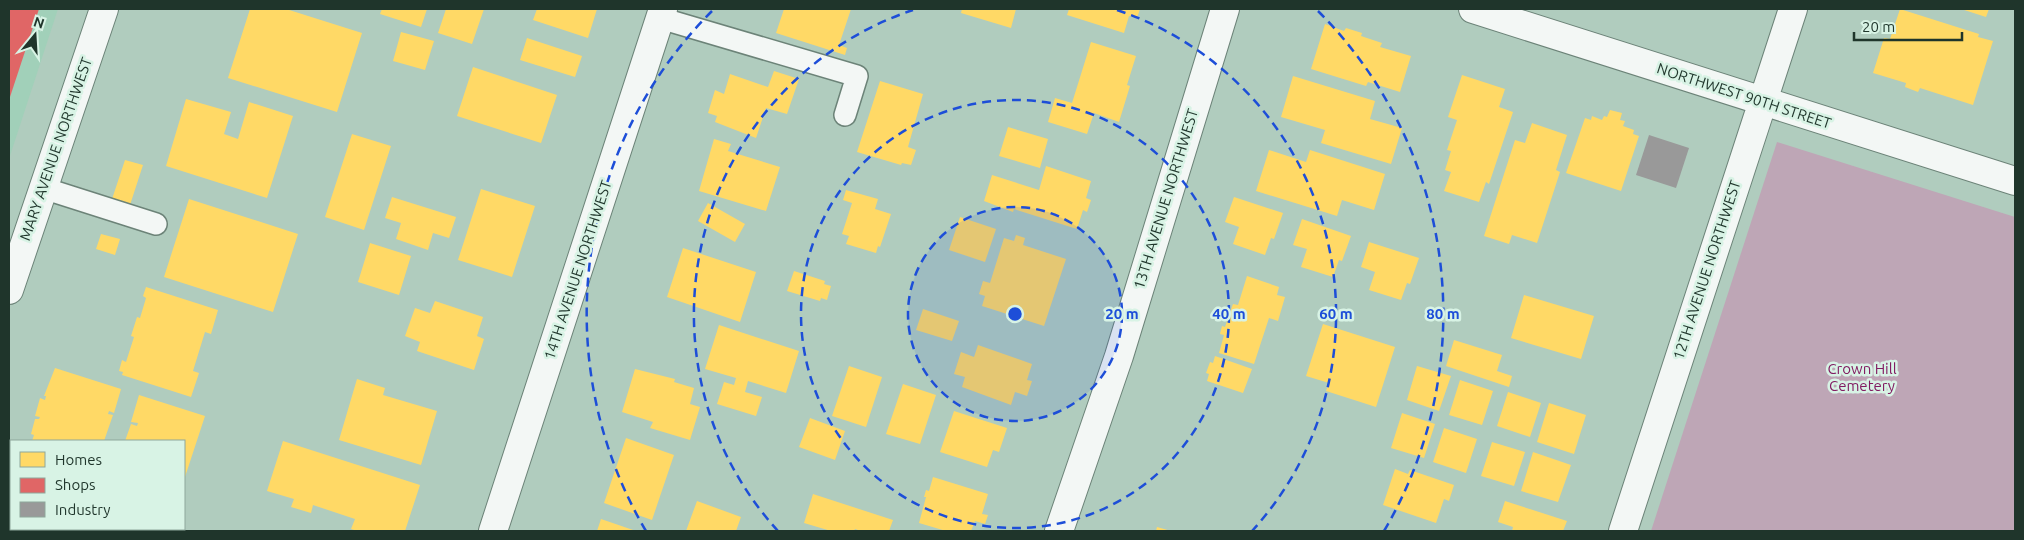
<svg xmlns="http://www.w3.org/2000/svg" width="2024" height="540" viewBox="0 0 2024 540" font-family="Ubuntu,sans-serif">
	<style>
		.built { fill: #a1d0b9 }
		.green { fill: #bea6b6 }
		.homes { fill: #ffd966 }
		.shops { fill: #e06666 }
		.industry { fill: #999 }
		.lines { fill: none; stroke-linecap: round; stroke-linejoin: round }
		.lane-casing { stroke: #6c8378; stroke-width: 24 }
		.street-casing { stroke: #6c8378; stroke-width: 30 }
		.lane { stroke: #f3f7f5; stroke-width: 21 }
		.street { stroke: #f3f7f5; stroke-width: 28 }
		.ring { fill: none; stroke: #1d4ed8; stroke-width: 2.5; stroke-dasharray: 9 6 }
		.labels { text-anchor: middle; stroke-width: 5; stroke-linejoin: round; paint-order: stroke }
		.street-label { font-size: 15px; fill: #1f352b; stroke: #d8f3e5 }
		.park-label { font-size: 15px; fill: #821c62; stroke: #d8f3e5 }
		.centre { fill: #1d4ed8; stroke: #d8f3e5; stroke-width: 2.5 }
		.ring-label { font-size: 15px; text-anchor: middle; font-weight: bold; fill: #1d4ed8; stroke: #d8f3e5; stroke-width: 5; stroke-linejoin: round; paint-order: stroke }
	</style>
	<rect width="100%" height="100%" fill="#b0ccbe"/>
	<path class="built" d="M9 9H58L9 159Z"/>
	<path class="green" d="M1777 142 2015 217V531H1651Z"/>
	<path class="homes" d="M250 9H286L362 33 337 112 228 78Z
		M382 9H427L421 27 380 14Z
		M446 9H484L472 44 438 33Z
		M537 9H597L588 38 533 20Z
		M784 9H851L839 45 847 48 845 55 776 33Z
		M962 9H1016L1011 28 961 13Z
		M1069 9H1140L1137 18 1129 16 1124 33 1067 15Z
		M1900 9 1979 34 1978 37 1993 41 1973 105 1920 88 1918 92 1905 87 1906 83 1873 73 1884 38 1890 39Z
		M1961 9H1989L1986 17Z
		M1325 24 1344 31 1346 28 1362 33 1361 36 1382 43 1380 47 1411 56 1400 92 1368 82 1366 86 1311 69Z
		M401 32 434 41 425 70 393 61Z
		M527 38 582 56 575 77 520 60Z
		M1091 42 1136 56 1127 85 1130 86 1119 122 1094 113 1087 134 1048 122 1055 98 1072 103Z
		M473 67 557 95 541 143 457 116Z
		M774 71 799 79 787 114 766 108 756 138 715 122 717 116 708 113 715 90 724 94 730 74 768 87Z
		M1462 75 1505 89 1499 107 1513 112 1489 184 1486 182 1479 202 1444 191 1451 172 1445 170 1451 151 1447 150 1457 120 1448 117Z
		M1293 76 1375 101 1370 119 1402 128 1391 164 1321 143 1325 130 1281 117Z
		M880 81 923 94 908 147 916 150 911 165 902 163 901 165 857 152Z
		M186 99 231 112 224 134 238 139 249 102 293 116 267 198 166 166Z
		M1610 110 1622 113 1620 120 1625 121 1623 126 1634 130 1633 134 1639 136 1621 191 1566 173 1585 118 1591 120 1592 116 1602 120 1604 116 1607 117Z
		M1532 123 1567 135 1556 170 1560 172 1537 243 1512 235 1509 244 1484 236 1515 140 1525 143Z
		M1008 127 1048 139 1040 168 999 156Z
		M352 134 391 146 364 230 325 217Z
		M714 139 731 144 728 151 780 167 766 211 699 191Z
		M1269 150 1306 162 1310 150 1385 174 1374 210 1342 200 1337 216 1256 191Z
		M125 160 143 165 130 205 112 199Z
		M1046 166 1091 181 1086 198 1091 200 1087 212 1083 210 1077 229 1014 209 1013 212 984 201 992 175 1039 190Z
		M481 189 535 206 512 277 458 260Z
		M846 190 878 199 875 209 891 214 880 247 878 246 876 253 846 244 849 236 842 234 852 203 843 200Z
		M392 197 456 217 449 238 433 233 428 250 396 239 401 223 385 218Z
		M1234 197 1283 213 1274 239 1271 238 1265 255 1233 244 1239 227 1225 222Z
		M189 199 298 234 273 312 164 277Z
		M708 203 745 224 735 242 698 221Z
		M960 217 996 229 985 262 949 250Z
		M1302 219 1351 236 1342 261 1339 260 1333 277 1301 267 1307 249 1293 245Z
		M101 234 120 239 115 255 96 249Z
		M1016 235 1025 238 1023 245 1066 259 1044 326 982 306 985 296 979 294 983 281 990 283 1004 238 1014 241Z
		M1369 242 1419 258 1410 284 1407 283 1401 300 1369 290 1375 272 1361 267Z
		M370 243 411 256 399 295 358 282Z
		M683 248 756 272 740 322 667 297Z
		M794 271 825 281 824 284 831 286 827 300 821 298 820 301 787 291Z
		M1247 276 1279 287 1277 295 1285 297 1278 321 1269 318 1254 364 1219 353 1224 335 1220 334 1222 326 1225 327 1233 304 1238 305Z
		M146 287 218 310 211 334 205 332 193 371 199 373 191 397 122 375 123 372 119 371 122 360 126 362 134 337 131 336 137 317 140 318 146 298 143 296Z
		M1524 295 1594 316 1581 359 1511 338Z
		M435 301 483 317 477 336 484 339 474 370 417 351 420 342 405 336 415 308 430 313Z
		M923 309 959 321 952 341 916 330Z
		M1323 324 1395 347 1376 407 1326 391 1329 383 1306 376Z
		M719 325 799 351 786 393 748 381 745 392 762 397 756 416 717 404 724 382 734 385 736 378 705 369Z
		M1454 340 1502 355 1497 371 1512 376 1509 387 1446 366Z
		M978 345 1032 364 1027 380 1032 381 1027 396 1015 392 1011 405 962 387 965 377 954 374 961 352 974 357Z
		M1215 356 1252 369 1243 393 1207 381 1209 374 1206 373 1210 362 1213 363Z
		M849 366 882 377 866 427 832 416Z
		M1417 366 1451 376 1439 411 1407 400Z
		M55 368 121 389 114 413 109 411 108 414 113 415 104 441H32L34 435 31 434 35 419H39L40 417 35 416 40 398 45 400 46 396H44Z
		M635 369 675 379 674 382 694 388 690 404 700 407 690 440 650 428 653 422 622 412Z
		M357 379 385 388 383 395 437 411 421 465 339 440Z
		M1460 380 1493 391 1482 425 1449 415Z
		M903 384 936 395 920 444 886 434Z
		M1508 392 1541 403 1530 437 1497 426Z
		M139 395 205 416 184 480V441H125L131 424 137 426 138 423 131 422Z
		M1549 403 1586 415 1574 454 1537 442Z
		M954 411 1007 428 999 452 993 450 987 467 940 452Z
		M1402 413 1435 424 1424 458 1391 448Z
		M810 418 845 431 835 460 799 447Z
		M1444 428 1477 439 1466 473 1433 462Z
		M626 438 674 455 652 520 604 503Z
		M283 441 420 485 405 531H357L351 529 355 519 313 505 311 513 291 507 294 499 267 491Z
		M1492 442 1525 452 1514 486 1481 476Z
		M1533 452 1571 465 1558 502 1521 491Z
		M1395 469 1408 474 1410 470 1454 485 1449 501 1444 499 1436 523 1383 505Z
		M933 477 988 494 982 514 988 515 985 524 975 521 971 531H946L919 523 926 497H924L926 490 929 491Z
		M813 494 893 520 889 531H861L855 529 854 531H831L804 523Z
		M697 501 741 517 736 531H686Z
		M1505 501 1567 521 1563 531H1512L1513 527 1498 522Z
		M601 519 636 531H597Z
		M11 521V529H146L145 531H9Z
		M1157 527 1171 531H1156Z"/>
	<path class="shops" d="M9 9H39L9 100Z"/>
	<path class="industry" d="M1649 135 1689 148 1676 188 1636 175Z"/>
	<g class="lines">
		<g class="lane-casing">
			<path id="lane" d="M660 18 857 76 845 115
				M43 188 156 224"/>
		</g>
		<g class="street-casing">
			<path id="street" d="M1473 9 2015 181
				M9 290 104 9
				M493 531 663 9
				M1059 531 1119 356 1225 9
				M1623 531 1793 9"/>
		</g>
		<use href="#lane" class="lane"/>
		<use href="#street" class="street"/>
	</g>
	<circle cx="1015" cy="314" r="107" fill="#1d4ed8" fill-opacity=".12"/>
	<g class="ring">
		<circle cx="1015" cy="314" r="107"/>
		<circle cx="1015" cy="314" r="214"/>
		<path d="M778 531A321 321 0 0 1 913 10M1117 10A321 321 0 0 1 1252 531"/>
		<path d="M646 531A428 428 0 0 1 712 11M1318 11A428 428 0 0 1 1384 531"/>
	</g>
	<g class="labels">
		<g class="street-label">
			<text transform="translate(1744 96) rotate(18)" y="5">NORTHWEST 90TH STREET</text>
			<text transform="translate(56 149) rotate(-71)" y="5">MARY AVENUE NORTHWEST</text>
			<text transform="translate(1166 199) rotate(-73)" y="5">13TH AVENUE NORTHWEST</text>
			<text transform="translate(578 270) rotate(-72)" y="5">14TH AVENUE NORTHWEST</text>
			<text transform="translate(1707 270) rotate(-72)" y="5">12TH AVENUE NORTHWEST</text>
		</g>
		<g class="park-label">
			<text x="1862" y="374">Crown Hill<tspan x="1862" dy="17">Cemetery</tspan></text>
		</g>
	</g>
	<circle cx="1015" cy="314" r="8" class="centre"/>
	<g class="ring-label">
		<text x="1122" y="319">20 m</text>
		<text x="1229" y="319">40 m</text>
		<text x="1336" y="319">60 m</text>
		<text x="1443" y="319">80 m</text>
	</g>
	<rect width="2024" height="540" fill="none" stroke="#1f352b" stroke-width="20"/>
	<rect x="10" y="440" width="175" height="90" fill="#d8f3e5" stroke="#8ea79b"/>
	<rect x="20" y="452" width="25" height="15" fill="#ffd966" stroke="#8ea79b"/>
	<text x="55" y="465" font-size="15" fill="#1f352b">Homes</text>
	<rect x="20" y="478" width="25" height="15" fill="#e06666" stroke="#8ea79b"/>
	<text x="55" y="490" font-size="15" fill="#1f352b">Shops</text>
	<rect x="20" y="502" width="25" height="15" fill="#999999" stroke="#8ea79b"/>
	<text x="55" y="515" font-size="15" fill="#1f352b">Industry</text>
	<g transform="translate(35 35) rotate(18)" stroke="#d8f3e5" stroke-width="4" paint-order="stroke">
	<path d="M0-4L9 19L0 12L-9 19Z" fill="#1f352b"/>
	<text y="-8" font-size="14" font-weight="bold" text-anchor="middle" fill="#1f352b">N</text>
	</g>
	<path d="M1854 32v8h108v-8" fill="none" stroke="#1f352b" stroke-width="2.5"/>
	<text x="1862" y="32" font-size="15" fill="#1f352b" stroke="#d8f3e5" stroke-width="4" paint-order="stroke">20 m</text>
</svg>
